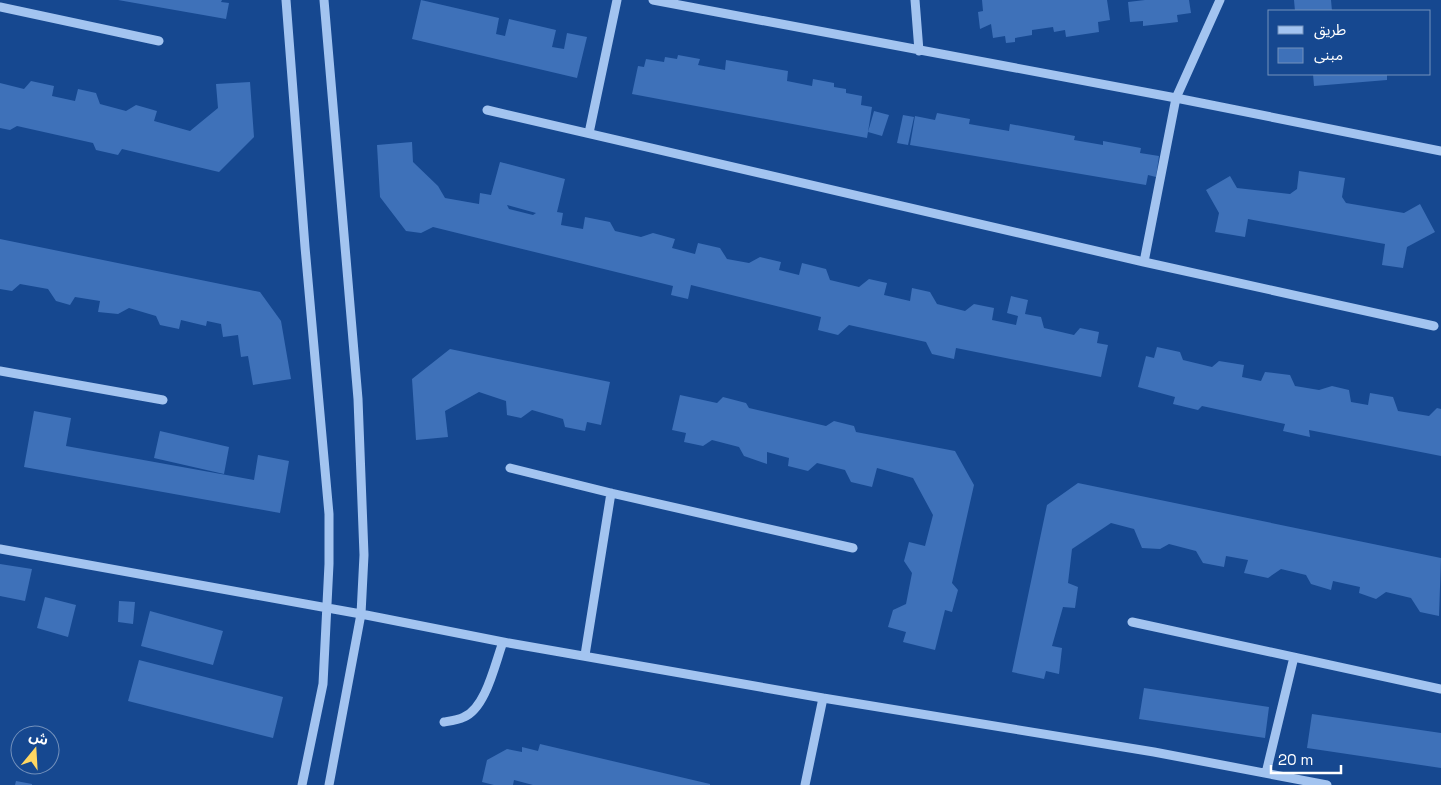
<svg xmlns="http://www.w3.org/2000/svg" width="1441" height="785" viewBox="0 0 1441 785" font-family="'Space Grotesk','Noto Sans Arabic',sans-serif">
	<style>
		.building { fill: #3e71b9; fill-rule: evenodd }
		.lines { fill: none; stroke-linecap: round; stroke-linejoin: round }
		.minor { stroke: #a3c4f0; stroke-width: 9 }
	</style>
	<rect width="100%" height="100%" fill="#164890"/>
	<path class="building" d="M118 0H222L221 2 229 3 226 19Z
		M421 0 499 18 496 34 505 36 509 19 556 30 552 47 564 49 567 33 587 37 577 78 412 39Z
		M982 0H1107L1110 20 1098 22 1099 32 1066 37 1065 30 1054 32 1053 27 1032 30V35L1015 38V42L1006 43 1005 36 993 38 991 24 980 29 978 12 983 11Z
		M1145 0H1189L1191 13 1177 15 1178 22 1143 26V21L1130 22 1128 2Z
		M1294 0H1331L1332 11H1295Z
		M678 55 700 59 698 65 725 70 726 60 788 71 787 81 812 86 813 79 834 83V87L846 89V93L862 96 861 105 872 107 867 138 632 94 638 66 644 67 646 59 664 62 665 57 677 59Z
		M1313 74H1387V80L1314 86Z
		M31 81 54 86 52 96 75 101 78 89 96 93 100 104 126 111 136 105 157 111 154 121 190 131 218 108 216 84 250 82 254 137 219 172 122 149 118 155 96 150 93 143 17 126 10 130 0 128V83L24 89Z
		M874 111 889 115 882 136 868 132Z
		M937 113 970 119 969 124 1009 131 1010 124 1075 136 1074 140 1103 145V141L1141 148 1140 153 1159 156 1156 177 1148 175 1146 185 910 145 915 116 935 120Z
		M903 115 914 117 908 145 897 143Z
		M412 142 413 162 438 186 445 198 479 204 480 193 491 195 500 162 565 179 557 212 563 213 561 225 583 229 585 217 610 222 615 231 641 237 653 233 675 239 672 248 695 254 698 243 720 248 727 259 749 263 760 257 781 262 779 270 799 275 802 263 826 269 830 280 859 287 869 279 887 283 884 295 910 301 912 288 930 292 937 304 965 311 974 304 994 308 992 320 1016 325 1018 316 1007 313 1011 296 1028 300 1025 314 1041 317 1044 328 1074 335 1080 328 1099 332 1097 343 1108 345 1101 377 956 348 954 359 932 354 926 342 849 325 838 335 818 330 821 317 691 285 688 299 671 295 673 286 433 227 421 233 406 231 380 197 377 145ZM507 205 536 213 533 215 509 209Z
		M1299 171 1345 178 1342 197 1346 203 1404 213 1420 204 1435 232 1407 247 1403 268 1382 265 1385 244 1248 219 1245 237 1215 232 1219 213 1206 190 1230 176 1237 188 1290 194 1297 189Z
		M0 239 260 292 281 321 291 379 253 385 248 356 241 357 238 335 223 337 221 324 207 321 206 326 181 320 179 329 160 325 156 316 129 308 118 314 98 312 100 301 75 297 70 305 56 301 48 289 20 284 12 291 0 289Z
		M1157 347 1180 352 1183 360 1212 367 1219 361 1244 365 1242 377 1261 381 1265 372 1290 375 1295 386 1319 390 1332 386 1349 390 1351 402 1368 405 1370 393 1393 397 1398 411 1429 416 1437 408 1441 409V456L1309 430 1310 437 1283 431 1285 424 1202 406 1198 410 1173 404 1175 397 1138 387 1146 356 1154 358Z
		M450 349 610 382 601 425 587 422 585 431 565 427 563 419 532 410 521 418 507 415 506 401 479 392 445 411 448 437 416 440 412 379Z
		M680 395 717 403 723 397 746 403 749 408 826 426 834 421 854 426 856 432 955 451 974 485 952 583 958 590 952 612 945 610 935 650 903 642 906 632 888 627 893 610 906 604 912 573 904 561 909 542 925 546 933 515 913 478 877 468 872 487 851 482 845 470 817 463 808 471 788 466 789 458 767 452V464L744 456 739 447 712 440 703 446 684 442 686 433 672 430Z
		M34 411 71 418 66 446 254 480 258 455 289 461 280 513 24 467Z
		M160 431 229 447 224 474 154 458Z
		M1078 483 1441 558 1439 616 1420 612 1411 598 1386 592 1376 599 1359 593 1360 587 1333 581 1331 590 1311 584 1306 575 1281 569 1268 578 1244 573 1248 560 1226 556 1224 567 1203 563 1196 551 1169 544 1160 549 1142 548 1134 529 1111 523 1072 549 1068 583 1078 587 1075 608 1063 607 1052 646 1062 648 1059 674 1046 671 1044 679 1012 672 1047 505Z
		M0 564 32 569 25 601 0 596Z
		M45 597 76 605 68 637 37 628Z
		M119 601 135 602 133 624 118 622Z
		M150 611 223 631 213 665 141 646Z
		M139 660 283 697 273 738 128 701Z
		M1144 688 1269 707 1265 738 1139 719Z
		M1312 714 1441 733V768L1307 748Z
		M540 744 710 784V785H533L514 780 513 785H494L482 782 487 760 507 749 522 752V747L538 751Z
		M16 781 32 784V785H15Z"/>
	<g class="lines">
		<path class="minor" d="M286 0 305 247 329 514V564L323 684 302 785
			M324 0 358 399 364 555 361 614 329 785
			M653 0 1176 98 1441 151
			M915 0 919 51
			M0 7 159 41
			M487 110 1144 262 1434 326
			M589 133 617 0
			M1144 262 1176 98 1220 0
			M0 371 163 400
			M510 468 611 493 853 548
			M0 549 361 614 503 642 823 698 1154 752 1327 785
			M1132 622 1441 689
			M585 655 611 493
			M444 722C450 721 458 720 464 717 486 708 495 663 503 642
			M1266 773 1294 657
			M805 785 823 698"/>
	</g>
	<rect x="1268" y="10" width="162" height="65" fill="#164890" stroke="#7391bc"/>
	<rect x="1278" y="26" width="25" height="8" fill="#a3c4f0" stroke="#7391bc"/>
	<text x="1314" y="35" font-size="15" fill="#ffffff">طريق</text>
	<rect x="1278" y="48" width="25" height="15" fill="#3e71b9" stroke="#7391bc"/>
	<text x="1314" y="60" font-size="15" fill="#ffffff">مبنى</text>
	<g transform="translate(35 750) rotate(18)"><circle r="24" fill="#164890" stroke="#7391bc"/>
	<path d="M0-4L9 19L0 12L-9 19Z" fill="#ffd762"/>
	<text y="-8" font-size="14" font-weight="bold" text-anchor="middle" fill="#ffffff">ش</text>
	</g>
	<path d="M1271 765v8h70v-8" fill="none" stroke="#ffffff" stroke-width="2.5"/>
	<text x="1278" y="765" font-size="15" fill="#ffffff" stroke="#164890" stroke-width="4" paint-order="stroke">20 m</text>
</svg>
